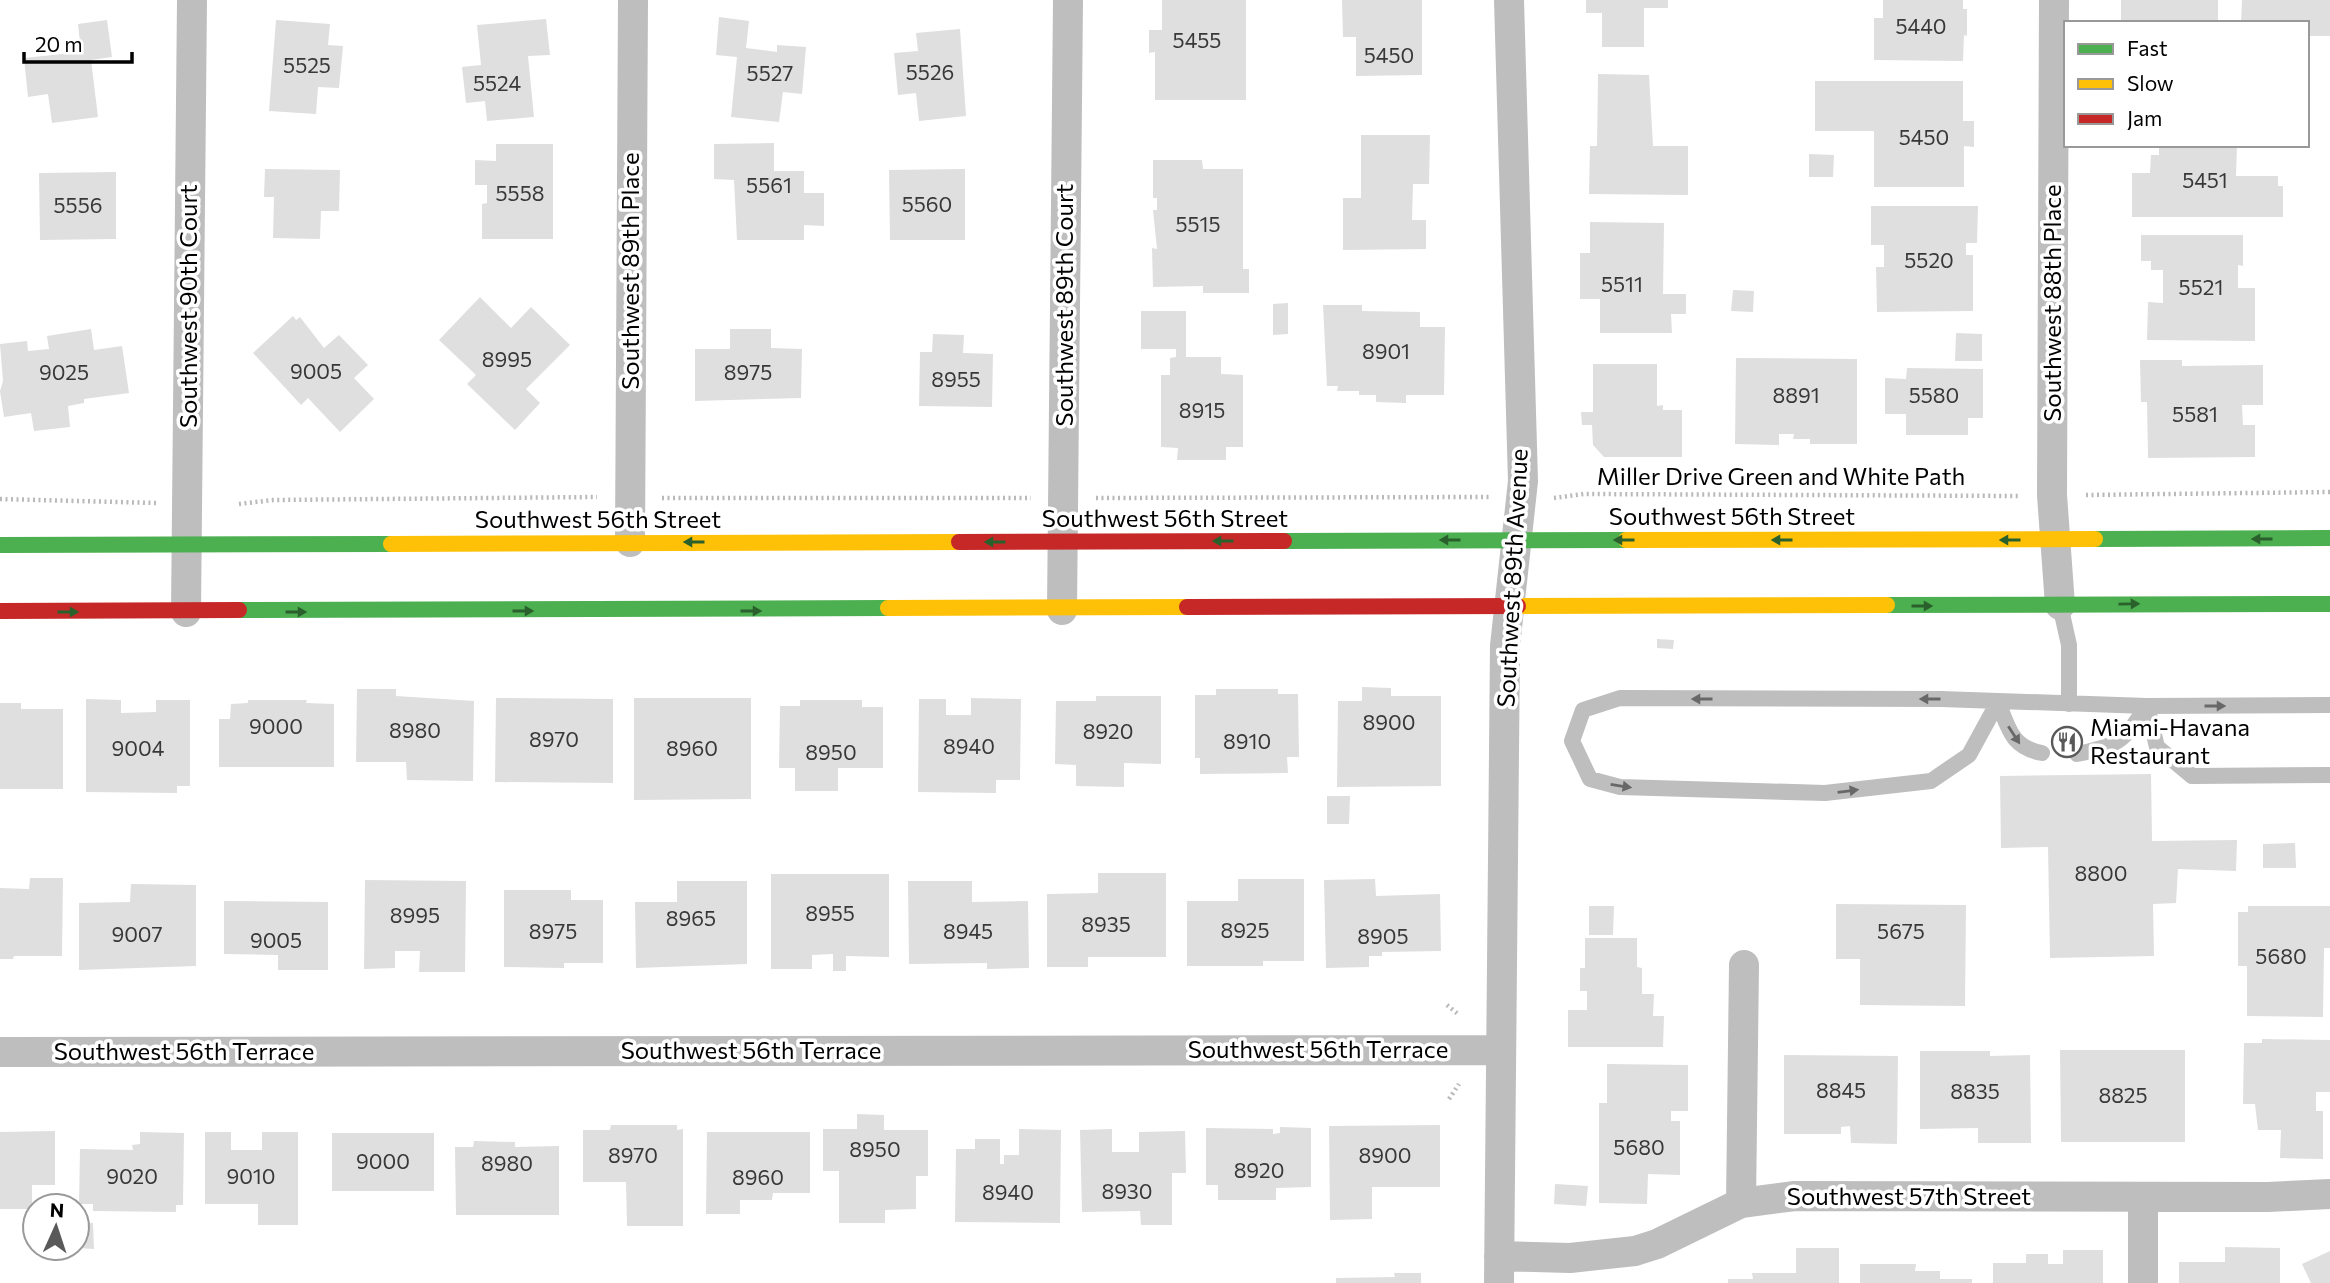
<svg xmlns="http://www.w3.org/2000/svg" width="2330" height="1283" viewBox="0 0 2330 1283" font-family="Commissioner,sans-serif">
	<style>
		.building { fill: #dfdfdf }
		.lines { fill: none; stroke-linecap: round; stroke-linejoin: round }
		.path { stroke: #b9b9b9; stroke-width: 4.5; stroke-dasharray: 2 3.5; stroke-linecap: butt }
		.lane { stroke: #bebebe; stroke-width: 16 }
		.street { stroke: #bebebe; stroke-width: 30 }
		.fast { stroke: #4caf50; stroke-width: 16 }
		.slow { stroke: #ffc107; stroke-width: 16 }
		.jam { stroke: #c62828; stroke-width: 16 }
		.oneway { fill: #2a602c }
		.oneway2 { fill: #686868 }
		.labels { text-anchor: middle; stroke-width: 7; stroke-linejoin: round; paint-order: stroke }
		.number-label { font-size: 21px; fill: #383838 }
		.street-label { font-size: 24px; fill: #000; stroke: #fff }
		.poi-label { font-size: 24px; fill: #000; stroke: #fff; text-anchor: start }
	</style>
	<rect width="100%" height="100%" fill="#fff"/>
	<path class="building" d="M1162 0H1246V100H1155V52L1149 53V30H1162Z
		M1342 0H1422V75L1356 76V37H1343Z
		M1586 0H1668V8H1644V47H1602V13H1586Z
		M1883 0H1963V9H1967V36L1964 35 1963 61 1874 60V18H1883Z
		M2121 0H2218V20L2121 23Z
		M2242 0H2330V36H2307V23H2241Z
		M719 17 749 21 746 48 777 52V45L806 47 802 94 783 92 779 122 731 117 737 57 716 55Z
		M546 19 550 55 528 56 534 117 487 121 485 101 466 103 462 67 481 65 477 25Z
		M107 20 112 57 91 60 98 117 52 123 48 94 28 97 24 58 81 52 78 24Z
		M276 20 330 24 328 45 343 46 339 88 318 87 316 114 269 111Z
		M960 29 966 116 919 121 916 93 898 95 894 53 918 51 916 33Z
		M1598 74 1649 75 1653 146H1688V195L1589 194 1590 146H1597Z
		M1815 81H1963V121H1974V147L1964 146V187H1874V131H1815Z
		M1361 135H1430L1429 184H1413L1412 220H1426V249L1343 250V198H1361Z
		M774 143V171H804V193H824V226L804 225V240H737L734 180 714 179V144Z
		M496 144H553V239H482V204L487 203V185H475V160L496 161Z
		M2159 145H2237L2236 176H2278V186H2283V217H2132V173H2150L2151 155H2159Z
		M1809 154 1834 155 1833 177H1809Z
		M1153 160H1202L1203 169H1243V269H1249V293H1203V286L1153 287 1152 248 1157 249 1153 210H1157V198H1153Z
		M265 169 340 170 339 211H321L320 239 273 238 274 197H264Z
		M965 169V240H890L889 170Z
		M116 172V239L40 240 39 173Z
		M1871 206H1978L1977 243H1966V255H1973V311L1877 312 1876 267H1884V245H1871Z
		M1590 222 1664 223 1663 294H1686V314H1671L1672 333H1600V299H1580V253H1590Z
		M2141 235H2243V266L2238 265V288H2255V341L2147 340 2148 302 2163 303V270H2151V261H2141Z
		M1733 290 1754 291 1753 312 1731 311Z
		M480 297 511 328 531 307 570 345 526 389 540 403 515 430 467 384 476 375 439 340Z
		M1288 303V334L1273 335V304Z
		M1323 305H1362V311L1420 312V327H1445L1444 395H1406V403L1376 402V395H1359V391H1337L1338 386H1327Z
		M1141 311H1186V357H1221V374L1243 375V447H1226V460H1177L1178 448 1161 447V375H1170V358L1176 357V349H1141Z
		M293 316 296 320 300 317 324 348 339 335 368 365 354 378 374 399 340 432 308 398 301 405 253 353Z
		M91 329 94 350 122 346 129 393 84 399V403L68 406 70 427 34 431 31 413 4 417 0 391 3 381 0 344 27 341 28 351 49 349 47 336Z
		M730 329H771V348L802 349 801 398 695 401V349H730Z
		M1956 333 1982 334V361H1955Z
		M933 334 964 335 963 353 993 354 992 407 919 406 920 352H932Z
		M1736 358 1857 359V444H1810V439H1793L1794 434H1779V445L1735 444Z
		M2140 360H2182V366L2263 365V405H2242L2243 425H2255V457L2148 458 2147 402H2141Z
		M1593 364H1657V406L1663 405V410H1682V457H1604L1593 445 1592 425H1582L1581 412H1593Z
		M1907 368 1983 369V418H1968V435H1906V414H1885V378L1906 379Z
		M1657 639 1674 640 1673 649 1657 648Z
		M1362 687 1391 688V696H1441V786L1337 787 1338 701H1362Z
		M357 689H396V696L474 701 473 781 407 780 406 762H356Z
		M1216 689H1278V694H1298L1299 757H1287L1288 773 1200 774V758H1195V695H1216Z
		M1096 696H1161V764L1124 763V787L1076 786V765L1055 764 1056 701H1096Z
		M496 698 613 699V783L495 782Z
		M634 698H751V799L634 800Z
		M971 698 1021 699 1020 780H996V793L918 792 919 699H946V715H971Z
		M86 699 121 700V713L156 712V700H190V786H177V793L86 792Z
		M248 700H307L306 703 334 704V767H219V719H230L231 704 248 703Z
		M800 700H862V707H883V768H838V791H795V768H779L780 706H800Z
		M0 703H21V709H63V789H0Z
		M2151 774 2152 841 2237 840 2236 871 2178 869 2176 903 2153 904 2154 956 2050 958 2048 847 2001 848 2000 776Z
		M1327 796H1350L1349 824H1327Z
		M2295 843 2296 868H2263V844Z
		M1098 873H1166V957H1088V967H1047V894L1098 893Z
		M771 874H889V957L846 956V971H833V954L812 955V969H771Z
		M30 878H63L62 956H14L13 959H0V888L29 889Z
		M1238 879H1304V961H1263V966H1187V901H1238Z
		M1375 879 1376 896 1440 894 1441 951 1382 952V956H1369V967L1326 968 1324 880Z
		M365 880 466 881 465 972H419L420 951H395V968L364 969Z
		M677 881H747V964L636 968 635 902H677Z
		M908 881H972V902L1028 901 1029 968 987 969V963L909 964Z
		M131 884 196 885V966L79 970V903L130 902Z
		M504 890H571V900H603V963H564V968L504 967Z
		M224 901 328 902V970H278V955L224 954Z
		M1836 904 1966 905 1965 1006 1860 1005V959H1836Z
		M1589 906H1614L1613 935H1589Z
		M2248 906H2330V948H2324L2323 1017 2247 1016V966H2238V912H2248Z
		M1585 938H1637V967L1642 968V994H1654L1653 1016H1664L1663 1047H1568V1010H1587V991H1580V968H1585Z
		M2262 1039 2330 1040V1092H2316V1111H2323V1159L2280 1158 2281 1130H2258L2255 1104H2243L2244 1043H2262Z
		M2060 1050H2185V1142H2061Z
		M1920 1051H1990V1056L2030 1055 2031 1143H1978V1128L1920 1129Z
		M1784 1055 1898 1056 1897 1144 1851 1143 1850 1126 1841 1127V1134H1784Z
		M1607 1064 1688 1065V1111H1671V1121H1680V1175L1648 1174 1647 1204 1599 1203V1103H1607Z
		M857 1114 884 1115V1130H928V1176H916V1209L885 1210V1223H839V1171H823V1129H857Z
		M611 1125H677V1130L683 1129V1226H627L626 1182H583V1130H610Z
		M1440 1125V1187H1372V1219L1330 1220 1329 1126Z
		M1280 1127 1311 1128V1187L1276 1188V1200H1218V1185H1206V1128L1273 1129V1134L1280 1133Z
		M1019 1129 1061 1130 1060 1223 955 1222 956 1149H975V1139H1000V1164H1004V1155H1019Z
		M1112 1129V1152H1139V1132L1185 1131 1186 1173H1172V1225H1141L1140 1211 1082 1212 1080 1130Z
		M55 1131V1185H32V1209H0V1132Z
		M140 1132 184 1133 183 1205H176V1212L93 1211V1204H79L80 1149 133 1150 132 1145 140 1144Z
		M205 1132H231V1150H262V1132H298V1225H258V1204H205Z
		M707 1132H810V1193H773L772 1200H740V1214H706Z
		M332 1133H434V1191H332Z
		M474 1141 515 1142V1147L559 1146V1215H456L455 1147H473Z
		M1555 1184 1588 1186 1586 1206 1554 1204Z
		M77 1223H93L94 1249 77 1248Z
		M2225 1247 2280 1248V1283H2179V1262H2225Z
		M1796 1248H1839V1283H1728V1279H1753L1752 1273H1796Z
		M2063 1250H2103V1283H1993V1263H2026V1254H2048V1264H2063Z
		M2330 1251V1283H2311L2302 1264Z
		M1860 1264H1916L1915 1271H1940V1279H1972V1283H1860Z
		M1394 1273H1421V1283H1336V1278L1395 1277Z"/>
	<g class="lines">
		<path class="path" d="M2086 495 2330 492
			M662 498H1031
			M1096 498 1489 497
			M1554 498 1584 494 2021 496
			M0 499 156 503
			M239 504 273 500 597 497
			M1447 1005 1458 1014
			M1449 1099 1459 1084"/>
		<path class="lane" d="M2060 605 2069 645V704
			M1998 702 1969 755 1931 781 1825 793 1620 787 1590 779 1572 741 1583 710 1620 698 1941 699 2147 706 2330 705
			M1998 702C2009 729 2011 747 2042 753
			M2147 706 2157 747 2192 776 2330 775
			M2077 754C2118 746 2124 741 2147 706"/>
		<path class="street" d="M2054 0 2052 495 2060 605
			M630 542 633 0
			M1062 610 1068 0
			M186 612 192 0
			M0 1052 1501 1050
			M1741 1203 1744 965
			M1499 1256 1570 1258 1635 1251 1657 1244 1741 1203 1795 1196 2268 1197 2330 1194
			M1499 1283 1505 646 1523 481 1509 0
			M2143 1283V1197"/>
		<path class="fast" d="M2095 539 2330 538
			M1284 541 1626 540
			M0 545 391 544
			M1887 605 2330 604
			M239 610 888 608"/>
		<path class="slow" d="M1626 540 2095 539
			M391 544 959 542
			M1518 606 1887 605
			M888 608 1187 607"/>
		<path class="jam" d="M959 542 1284 541
			M1187 607 1518 606
			M0 611 239 610"/>
	</g>
	<defs><path id="oneway-solid" d="M-6-.8H1V-3.2L6.5 0L1 3.2V.8H-6Z" transform="scale(1.75)"/></defs>
	<g class="oneway">
		<use href="#oneway-solid" transform="translate(2262 539) rotate(180)"/>
		<use href="#oneway-solid" transform="translate(1450 540) rotate(180)"/>
		<use href="#oneway-solid" transform="translate(1624 540) rotate(-180)"/>
		<use href="#oneway-solid" transform="translate(1782 540) rotate(-180)"/>
		<use href="#oneway-solid" transform="translate(2010 540) rotate(-180)"/>
		<use href="#oneway-solid" transform="translate(1223 541) rotate(180)"/>
		<use href="#oneway-solid" transform="translate(694 542) rotate(180)"/>
		<use href="#oneway-solid" transform="translate(995 542) rotate(180)"/>
		<use href="#oneway-solid" transform="translate(2129 604) rotate(-1)"/>
		<use href="#oneway-solid" transform="translate(1922 606)"/>
		<use href="#oneway-solid" transform="translate(523 611)"/>
		<use href="#oneway-solid" transform="translate(751 611)"/>
		<use href="#oneway-solid" transform="translate(68 612)"/>
		<use href="#oneway-solid" transform="translate(296 612)"/>
	</g>
	<g class="oneway2">
		<use href="#oneway-solid" transform="translate(1702 699) rotate(-180)"/>
		<use href="#oneway-solid" transform="translate(1930 699) rotate(-180)"/>
		<use href="#oneway-solid" transform="translate(2215 706)"/>
		<use href="#oneway-solid" transform="translate(2014 735) rotate(57)"/>
		<use href="#oneway-solid" transform="translate(1621 786) rotate(9)"/>
		<use href="#oneway-solid" transform="translate(1848 791) rotate(-7)"/>
	</g>
	<defs>
		<g id="restaurant-ring" transform="scale(1.575)"><circle r="9.5" fill="#fff" stroke="#595959" stroke-width="1.5"/><path d="M-5-6h1v4h1v-4h1v4h1v-4h1v5L-1.5 .5V6h-2V.5L-5-1ZM5-6V6H3V1.5H1.5Q1.5-4 5-6Z" fill="#595959"/></g>
	</defs>
	<g fill-rule="evenodd">
		<use href="#restaurant-ring" x="2067" y="742"/>
	</g>
	<g class="labels">
		<g class="number-label">
			<text x="1921" y="34">5440</text>
			<text x="1197" y="48">5455</text>
			<text x="1389" y="63">5450</text>
			<text x="307" y="73">5525</text>
			<text x="930" y="80">5526</text>
			<text x="770" y="81">5527</text>
			<text x="497" y="91">5524</text>
			<text x="1924" y="145">5450</text>
			<text x="2205" y="188">5451</text>
			<text x="769" y="193">5561</text>
			<text x="520" y="201">5558</text>
			<text x="927" y="212">5560</text>
			<text x="78" y="213">5556</text>
			<text x="1198" y="232">5515</text>
			<text x="1929" y="268">5520</text>
			<text x="1622" y="292">5511</text>
			<text x="2201" y="295">5521</text>
			<text x="1386" y="359">8901</text>
			<text x="507" y="367">8995</text>
			<text x="316" y="379">9005</text>
			<text x="64" y="380">9025</text>
			<text x="748" y="380">8975</text>
			<text x="956" y="387">8955</text>
			<text x="1796" y="403">8891</text>
			<text x="1934" y="403">5580</text>
			<text x="1202" y="418">8915</text>
			<text x="2195" y="422">5581</text>
			<text x="1389" y="730">8900</text>
			<text x="276" y="734">9000</text>
			<text x="415" y="738">8980</text>
			<text x="1108" y="739">8920</text>
			<text x="554" y="747">8970</text>
			<text x="1247" y="749">8910</text>
			<text x="969" y="754">8940</text>
			<text x="138" y="756">9004</text>
			<text x="692" y="756">8960</text>
			<text x="831" y="760">8950</text>
			<text x="2101" y="881">8800</text>
			<text x="830" y="921">8955</text>
			<text x="415" y="923">8995</text>
			<text x="691" y="926">8965</text>
			<text x="1106" y="932">8935</text>
			<text x="1245" y="938">8925</text>
			<text x="553" y="939">8975</text>
			<text x="968" y="939">8945</text>
			<text x="1901" y="939">5675</text>
			<text x="137" y="942">9007</text>
			<text x="1383" y="944">8905</text>
			<text x="276" y="948">9005</text>
			<text x="2281" y="964">5680</text>
			<text x="1841" y="1098">8845</text>
			<text x="1975" y="1099">8835</text>
			<text x="2123" y="1103">8825</text>
			<text x="1639" y="1155">5680</text>
			<text x="875" y="1157">8950</text>
			<text x="633" y="1163">8970</text>
			<text x="1385" y="1163">8900</text>
			<text x="383" y="1169">9000</text>
			<text x="507" y="1171">8980</text>
			<text x="1259" y="1178">8920</text>
			<text x="132" y="1184">9020</text>
			<text x="251" y="1184">9010</text>
			<text x="758" y="1185">8960</text>
			<text x="1127" y="1199">8930</text>
			<text x="1008" y="1200">8940</text>
		</g>
		<g class="street-label">
			<text transform="translate(631 271) rotate(-90)" y="8">Southwest 89th Place</text>
			<text transform="translate(2053 303) rotate(-90)" y="8">Southwest 88th Place</text>
			<text transform="translate(1065 305) rotate(-90)" y="8">Southwest 89th Court</text>
			<text transform="translate(189 306) rotate(-90)" y="8">Southwest 90th Court</text>
			<text x="1781" y="485">Miller Drive Green and White Path</text>
			<text x="1732" y="525">Southwest 56th Street</text>
			<text x="1165" y="527">Southwest 56th Street</text>
			<text x="598" y="528">Southwest 56th Street</text>
			<text transform="translate(1513 578) rotate(-87)" y="8">Southwest 89th Avenue</text>
			<text x="1318" y="1058">Southwest 56th Terrace</text>
			<text x="751" y="1059">Southwest 56th Terrace</text>
			<text x="184" y="1060">Southwest 56th Terrace</text>
			<text x="1909" y="1205">Southwest 57th Street</text>
		</g>
		<g class="poi-label">
			<text x="2090" y="736">Miami-Havana<tspan x="2090" dy="28">Restaurant</tspan></text>
		</g>
	</g>
	<rect x="2064" y="21" width="245" height="126" fill="#ffffff" stroke="#999999" stroke-width="2"/>
	<rect x="2078" y="44" width="35" height="10" fill="#4caf50" stroke="#999999" stroke-width="2"/>
	<text x="2127" y="56" font-size="21" fill="#000000">Fast</text>
	<rect x="2078" y="79" width="35" height="10" fill="#ffc107" stroke="#999999" stroke-width="2"/>
	<text x="2127" y="91" font-size="21" fill="#000000">Slow</text>
	<rect x="2078" y="114" width="35" height="10" fill="#c62828" stroke="#999999" stroke-width="2"/>
	<text x="2127" y="126" font-size="21" fill="#000000">Jam</text>
	<g transform="translate(56 1227) rotate(3)"><circle r="33" fill="#ffffff" stroke="#999999" stroke-width="2"/>
	<path d="M0-5L12 26L0 18L-12 26Z" fill="#595959"/>
	<text y="-10" font-size="19" font-weight="bold" text-anchor="middle" fill="#000000">N</text>
	</g>
	<path d="M24 52v10h108v-10" fill="none" stroke="#000000" stroke-width="3.5"/>
	<text x="35" y="52" font-size="21" fill="#000000" stroke="#ffffff" stroke-width="5" paint-order="stroke">20 m</text>
</svg>
